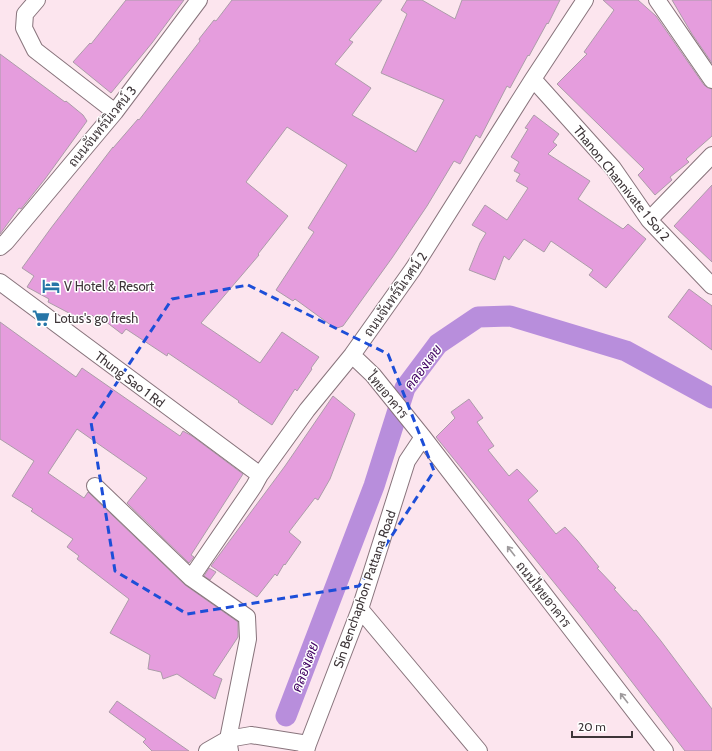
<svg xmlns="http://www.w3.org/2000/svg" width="712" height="751" viewBox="0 0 712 751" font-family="Cabin,Sarabun,sans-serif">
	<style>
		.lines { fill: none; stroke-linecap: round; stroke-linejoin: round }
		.canal { stroke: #b88edc; stroke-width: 21 }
		.building { fill: #e59ddd; stroke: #ac9ca9 }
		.minor-casing { stroke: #88747c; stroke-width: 18 }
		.minor { stroke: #fff; stroke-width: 16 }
		.oneway { stroke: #9e9a9c }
		.marked { fill: none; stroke: #1d4ed8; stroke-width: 3; stroke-dasharray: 8 5; stroke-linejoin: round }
		.labels { text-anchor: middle; stroke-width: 3; stroke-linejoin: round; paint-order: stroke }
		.street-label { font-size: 13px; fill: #3d3538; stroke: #fff }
		.poi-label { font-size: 13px; fill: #3d3538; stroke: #fff; text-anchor: start }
		.water-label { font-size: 14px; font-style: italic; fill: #430565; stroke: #fff }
	</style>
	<rect width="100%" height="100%" fill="#fce5ee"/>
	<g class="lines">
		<path class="canal" d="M286 716 374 486 405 388 438 344 478 317 510 316 626 351 712 398"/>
	</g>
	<path class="building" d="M126 0H184L152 43 111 93 73 62 90 43 91 44Z
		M232 0H382L349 40 353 42 335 64 371 88 352 115 416 152 444 100 381 73 407 14 401 10 407 0H422L455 19 462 0H560L548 24 547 23 529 56 528 55 510 88 507 86 480 138 476 135 460 164 454 161 427 206 392 258 343 326 337 328 332 326 295 299 293 301 276 290 314 232 308 228 347 165 287 127 246 182 288 216 258 254 259 255 201 323 260 363 282 332 319 357 311 368 312 369 297 391 295 389 272 425 238 402 239 401 168 353 167 356 126 329 122 334 97 315 95 318 92 315 88 323 48 302 49 299 27 287 34 276 22 268 51 228 113 147V148L138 119 139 120 200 41 199 39 214 20 216 21Z
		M603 0H638L656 16 704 85 708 88 712 89V136L686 159 689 162 670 177 672 180 655 195 638 175 644 169 557 84 587 54 584 52 614 10Z
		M672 0H712V63L692 34Z
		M0 54 65 102 66 101 83 115 87 121 45 179 21 209 19 208 0 234Z
		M534 115 559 134 553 142 557 145 548 154 590 181 578 199 623 229 628 224 646 239 606 288 589 275 593 270 551 241 544 252 524 239 509 260 504 256 495 280 469 270 480 243 486 233 472 225 485 205 507 220 528 188 516 181 520 174 514 171 519 162 511 157 528 129 525 128Z
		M712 185V262L674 226Z
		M689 289 712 306V350L668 317Z
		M0 322 76 377 82 368 180 436 183 431 192 436 243 474 191 555 194 557 189 563 127 503 147 478 77 429 48 473 84 498 88 492 185 585 238 622V637L213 675 222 679 215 699 177 674 163 679 161 672 148 669 150 655 110 633 129 599 77 559 79 556 67 547 73 539 31 511 33 509 12 496 34 461 0 439Z
		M333 396 355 414 330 479 318 500 315 498 289 532 301 542 285 565 284 564 277 576 275 574 257 597 211 566 285 466Z
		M469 399 483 418 477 422 494 446 488 450 509 476 517 469 538 491 528 500 556 534 565 527 577 540 599 567 597 568 616 588 614 589 634 611 636 610 661 641 712 709V751H685L582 617 436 437 455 418 451 412Z
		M209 568 216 572 210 580 204 576Z
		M117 701 189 751H152L143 742 146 739 109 712Z"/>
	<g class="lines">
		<g class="minor-casing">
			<path id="minor" d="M37 0 25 14 24 28 35 50 115 112
				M657 0 712 80
				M533 79 613 168 649 220 712 286
				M649 220 712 155
				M0 247 6 242 115 112 199 0
				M0 282 260 475
				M352 355 373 375 423 437 665 751
				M95 486 191 578 247 617 248 639 228 739 230 751
				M191 578 254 486 260 475 307 410 352 355 413 269 533 79 585 0
				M360 609 479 751
				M207 751 228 739 251 735 308 744
				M306 751 308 744 360 609 407 461 423 437"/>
		</g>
		<use href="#minor" class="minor"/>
	</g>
	<defs><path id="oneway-shaft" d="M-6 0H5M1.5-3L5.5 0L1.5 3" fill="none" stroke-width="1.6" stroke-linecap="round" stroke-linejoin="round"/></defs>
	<g class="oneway">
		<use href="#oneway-shaft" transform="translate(511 551) rotate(-128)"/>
		<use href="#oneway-shaft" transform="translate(624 698) rotate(-128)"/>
	</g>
	<path class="marked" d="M248 285 388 354 434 471 359 586 187 614 115 571 91 422 172 299Z"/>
	<defs>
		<g id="hotel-bare" transform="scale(1.38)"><path d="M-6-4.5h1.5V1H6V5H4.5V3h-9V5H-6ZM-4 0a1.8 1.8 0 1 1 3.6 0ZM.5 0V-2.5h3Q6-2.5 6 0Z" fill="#2675a7" stroke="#fff" stroke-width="2.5" paint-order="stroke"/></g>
		<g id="supermarket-bare" transform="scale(1.38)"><path d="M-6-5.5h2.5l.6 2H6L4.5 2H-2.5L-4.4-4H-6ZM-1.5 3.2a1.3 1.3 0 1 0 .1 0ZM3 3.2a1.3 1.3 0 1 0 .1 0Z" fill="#2675a7" stroke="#fff" stroke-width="2.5" paint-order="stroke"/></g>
	</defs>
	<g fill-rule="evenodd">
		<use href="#hotel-bare" x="51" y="286"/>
		<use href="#supermarket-bare" x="41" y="318"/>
	</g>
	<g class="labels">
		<g class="street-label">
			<text transform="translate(102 126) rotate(-51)" y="5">ถนนจันทร์นิเวศน์ 3</text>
			<text transform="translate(622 183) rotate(51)" y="5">Thanon Channivate 1 Soi 2</text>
			<text transform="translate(395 294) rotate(-55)" y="5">ถนนจันทร์นิเวศน์ 2</text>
			<text transform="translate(130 379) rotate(37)" y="5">Thung Sao 1 Rd</text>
			<text transform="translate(388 395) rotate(50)" y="5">ไทยอาคาร</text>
			<text transform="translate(364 589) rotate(-71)" y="5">Sin Benchaphon Pattana Road</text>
			<text transform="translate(544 594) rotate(52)" y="5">ถนนไทยอาคาร</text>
		</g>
		<g class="poi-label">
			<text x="64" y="291">V Hotel &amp; Resort</text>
			<text x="54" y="323">Lotus's go fresh</text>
		</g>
		<g class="water-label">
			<text transform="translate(423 367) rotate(-53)" y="5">คลองเตย</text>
			<text transform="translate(305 667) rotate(-69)" y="5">คลองเตย</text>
		</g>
	</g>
	<path d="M572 731v6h60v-6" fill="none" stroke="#3d3538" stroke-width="2"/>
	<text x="578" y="731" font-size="12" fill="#3d3538" stroke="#ffffff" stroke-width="3" paint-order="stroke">20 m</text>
</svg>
